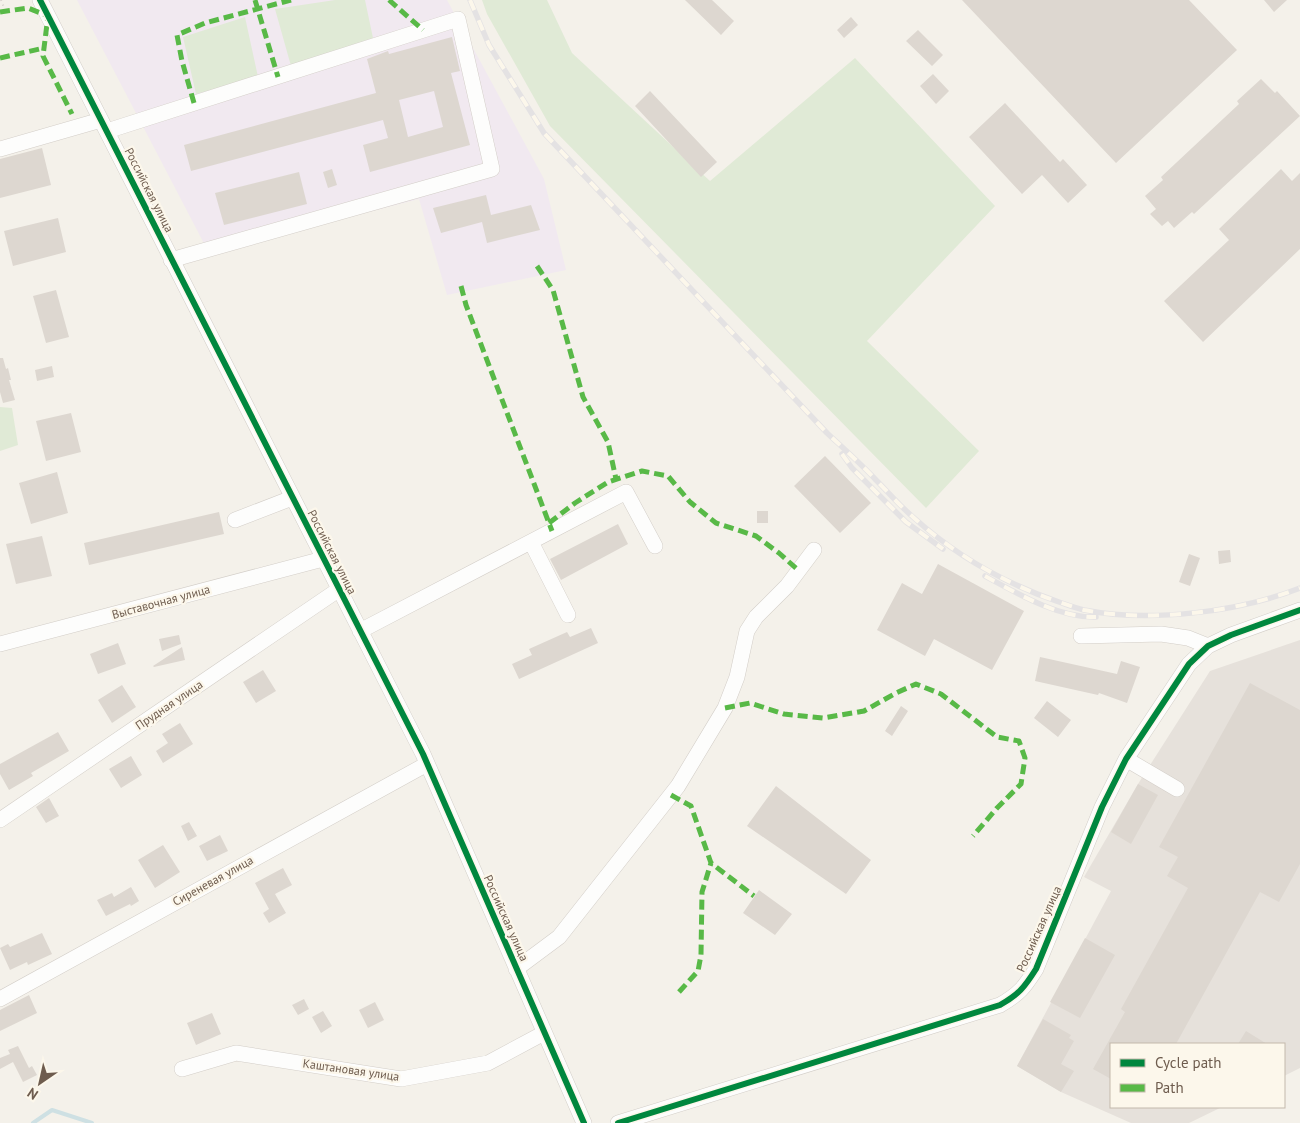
<svg xmlns="http://www.w3.org/2000/svg" width="1300" height="1123" viewBox="0 0 1300 1123" font-family="'PT Sans',sans-serif">
	<style>
		.industrial { fill: #e6e1db }
		.education { fill: #f1e9f0 }
		.green { fill: #e0ead6 }
		.lines { fill: none; stroke-linecap: round; stroke-linejoin: round }
		.stream { stroke: #cee0e3; stroke-width: 4 }
		.building { fill: #ddd7d0; fill-rule: evenodd }
		.minor-casing { stroke: #d3cec8; stroke-width: 16 }
		.path { stroke: #d6d0cb; stroke-width: 2; stroke-dasharray: 1 4; stroke-linecap: butt }
		.minor { stroke: #fdfdfc; stroke-width: 15 }
		.rail-casing { stroke: #e4e2e3; stroke-width: 5.5 }
		.rail { stroke: #fcf7eb; stroke-width: 4; stroke-dasharray: 11; stroke-linecap: butt }
		.quiet { stroke: #58b947; stroke-width: 5; stroke-dasharray: 10 5; stroke-linecap: butt }
		.cycleway-casing { stroke: #fcf7eb; stroke-width: 9 }
		.cycleway { stroke: #00873e; stroke-width: 6 }
		.labels { text-anchor: middle; stroke-width: 4.5; stroke-linejoin: round; paint-order: stroke }
		.street-label { font-size: 12px; fill: #6e5c4e; stroke: #fcf7eb }
	</style>
	<rect width="100%" height="100%" fill="#f4f1ea"/>
	<path class="industrial" d="M1300 640V1068L1284 1076V1044H1111V1107H1222L1189 1123H1131L1061 1092 1017 1066 1111 891 1084 877 1138 784 1210 671Z"/>
	<path class="education" d="M77 0H447L544 179 566 270 447 295 419 199 209 253Z"/>
	<path class="green" d="M335 0H365L373 38 291 66 275 9Z
		M482 0H547L572 53 710 181 855 58 995 206 867 341 979 451 926 508 550 126 487 14Z
		M245 17 258 77 196 94 183 37Z
		M0 407 12 408 18 445 0 451Z"/>
	<g class="lines">
		<path class="stream" d="M33 1123 52 1110 92 1123"/>
	</g>
	<path class="building" d="M685 0H712L734 21 721 35Z
		M962 0H1189L1237 50 1116 163Z
		M1264 0H1287L1274 12Z
		M851 17 858 25 844 38 837 30Z
		M918 30 943 55 932 66 906 41Z
		M452 37 460 71 451 73 470 145 370 172 363 145 388 138 383 120 191 171 184 145 376 93 367 59 388 51 389 54ZM434 91 443 127 408 137 399 100Z
		M933 74 949 91 936 104 920 86Z
		M1261 79 1275 93 1277 91 1300 116 1194 214 1192 212 1174 228 1168 221 1162 226 1150 214 1156 209 1145 196 1163 180 1161 177 1239 104 1237 101Z
		M650 91 717 162 701 177 635 106Z
		M1005 103 1060 162 1063 159 1087 185 1068 203 1042 175 1022 194 969 137Z
		M42 148 51 185 0 198V159Z
		M332 169 337 185 328 188 323 172Z
		M1281 169 1292 181 1300 173V249L1203 342 1164 301 1229 240 1219 229Z
		M299 172 307 204 224 225 215 193Z
		M486 195 491 215 531 205 540 230 487 243 482 222 441 233 433 208Z
		M58 218 66 252 13 266 4 231Z
		M56 290 69 337 46 343 33 296Z
		M0 358H3L6 369 8 368 11 380H9L15 400 3 403 0 392Z
		M52 366 54 377 37 381 35 370Z
		M71 413 81 452 46 461 36 421Z
		M825 456 871 503 840 533 794 486Z
		M57 472 68 513 31 524 19 483Z
		M757 511H768V523H757Z
		M219 512 224 534 89 565 84 543Z
		M618 524 628 544 561 580 550 559Z
		M42 536 52 576 16 584 6 544Z
		M1230 550 1231 562 1219 564 1218 551Z
		M1189 554 1200 558 1190 586 1179 582Z
		M938 564 1024 611 992 670 934 639 925 656 877 630 902 583 922 594Z
		M591 628 598 643 519 679 512 664 532 655 529 649 567 632 570 637Z
		M179 635 181 644 162 651 159 639Z
		M118 643 126 664 98 674 90 654Z
		M182 647 185 660 154 667 153 666Z
		M1040 657 1117 674 1121 661 1140 667 1127 703 1099 693 1098 695 1035 681Z
		M263 670 276 691 256 703 243 682Z
		M1250 683 1300 710V864L1279 902 1260 892 1176 1044H1111V1079L1093 1069 1125 1012 1121 1009 1188 888 1167 876 1178 857 1159 847Z
		M122 685 136 707 112 723 98 700Z
		M1047 701 1071 720 1058 737 1034 718Z
		M901 706 908 711 892 736 885 731Z
		M180 723 193 744 163 763 156 751 168 743 162 734Z
		M58 732 69 751 31 773 33 776 9 790 0 774V764Z
		M131 756 142 775 121 788 109 769Z
		M1138 784 1158 795 1131 844 1111 832Z
		M776 786 871 860 846 894 747 826Z
		M49 798 59 816 46 823 36 807Z
		M189 822 197 836 188 841 181 826Z
		M220 835 228 851 207 861 199 846Z
		M163 845 180 872 155 888 138 860Z
		M283 868 292 885 275 894 286 913 269 923 263 913 269 909 255 883Z
		M131 887 139 901 131 906 130 904 106 916 97 900 112 893 114 897Z
		M759 890 792 914 775 935 743 913Z
		M42 933 52 954 28 965 27 962 10 970 0 948 8 944 10 947Z
		M1085 938 1115 955 1080 1018 1050 1002Z
		M29 995 37 1013 0 1031V1010Z
		M304 999 309 1009 298 1015 292 1005Z
		M375 1002 384 1020 368 1028 359 1010Z
		M323 1011 332 1026 321 1033 312 1017Z
		M212 1013 221 1034 196 1045 187 1023Z
		M1043 1019 1071 1035 1069 1038 1074 1041 1061 1064 1074 1071 1061 1092 1017 1066Z
		M1246 1031 1267 1044H1238Z
		M18 1046 29 1068 32 1066 37 1075 23 1082 13 1062 0 1069V1058L10 1054 8 1050Z"/>
	<g class="lines">
		<g class="minor-casing">
			<path id="minor" d="M40 0 423 754 584 1123
				M107 131 458 19 492 169 171 260
				M0 149 101 120
				M235 520 292 498
				M531 542 568 615
				M360 631 626 492 655 546
				M1081 636 1161 634 1188 638 1208 646
				M0 644 323 559
				M1126 759 1177 789
				M0 820 338 590
				M516 969 559 937 678 786 725 708 737 677 747 631 756 617 787 586 814 550
				M0 999 427 764
				M182 1069 236 1053 401 1079 488 1063 544 1033
				M618 1123 1000 1005C1019 994 1024 988 1036 969L1102 807 1126 759 1189 664 1208 646 1231 635 1300 610"/>
		</g>
		<path class="path" d="M1 0 5 10"/>
		<use href="#minor" class="minor"/>
		<g class="rail-casing">
			<path id="rail" d="M470 0 489 45 544 133 827 433C843 448 860 463 876 480 888 492 900 506 913 517 955 555 1006 584 1059 602 1068 605 1076 608 1084 610 1150 623 1238 612 1300 588
				M842 454 852 468 906 522 943 549
				M985 576C1018 594 1059 618 1096 617"/>
		</g>
		<use href="#rail" class="rail"/>
		<path class="quiet" d="M255 0 278 77
			M389 0 423 30
			M0 12 28 8 48 16 43 56 72 114
			M0 58 44 48
			M194 103 182 61 177 35 205 23 291 0
			M537 266 553 290 583 397 608 442 616 479
			M461 286 466 305 552 531
			M549 523 575 503 608 482 642 471 668 476 690 502 716 523 756 536 779 553 798 570
			M725 708 750 703 784 714 823 718 864 711 896 693 916 684 941 694 997 737 1019 741 1025 758 1021 784 997 808 973 836
			M671 795 691 806 711 863 754 896
			M679 992 698 971 701 955 702 892 711 863"/>
		<g class="cycleway-casing">
			<path id="cycleway" d="M40 0 423 754 584 1123
				M618 1123 1000 1005C1019 994 1024 988 1036 969L1102 807 1126 759 1189 664 1208 646 1231 635 1300 610"/>
		</g>
		<use href="#cycleway" class="cycleway"/>
	</g>
	<g class="labels">
		<g class="street-label">
			<text transform="translate(149 190) rotate(63)" y="4">Российская улица</text>
			<text transform="translate(332 552) rotate(63)" y="4">Российская улица</text>
			<text transform="translate(161 602) rotate(-15)" y="4">Выставочная улица</text>
			<text transform="translate(169 705) rotate(-34)" y="4">Прудная улица</text>
			<text transform="translate(213 881) rotate(-29)" y="4">Сиреневая улица</text>
			<text transform="translate(506 918) rotate(66)" y="4">Российская улица</text>
			<text transform="translate(1039 929) rotate(-66)" y="4">Российская улица</text>
			<text transform="translate(351 1070) rotate(8)" y="4">Каштановая улица</text>
		</g>
	</g>
	<rect x="1110" y="1043" width="175" height="65" fill="#fcf7eb" stroke="#c3b9ac"/>
	<rect x="1120" y="1059" width="25" height="8" fill="#00873e" stroke="#c3b9ac"/>
	<text x="1155" y="1068" font-size="15" fill="#6e5c4e">Cycle path</text>
	<rect x="1120" y="1084" width="25" height="8" fill="#58b947" stroke="#c3b9ac"/>
	<text x="1155" y="1093" font-size="15" fill="#6e5c4e">Path</text>
	<g transform="translate(40 1083) rotate(214)" stroke="#fcf7eb" stroke-width="4" paint-order="stroke">
	<path d="M0-4L9 19L0 12L-9 19Z" fill="#6e5c4e"/>
	<text y="-8" font-size="14" font-weight="bold" text-anchor="middle" fill="#6e5c4e">N</text>
	</g>
</svg>
